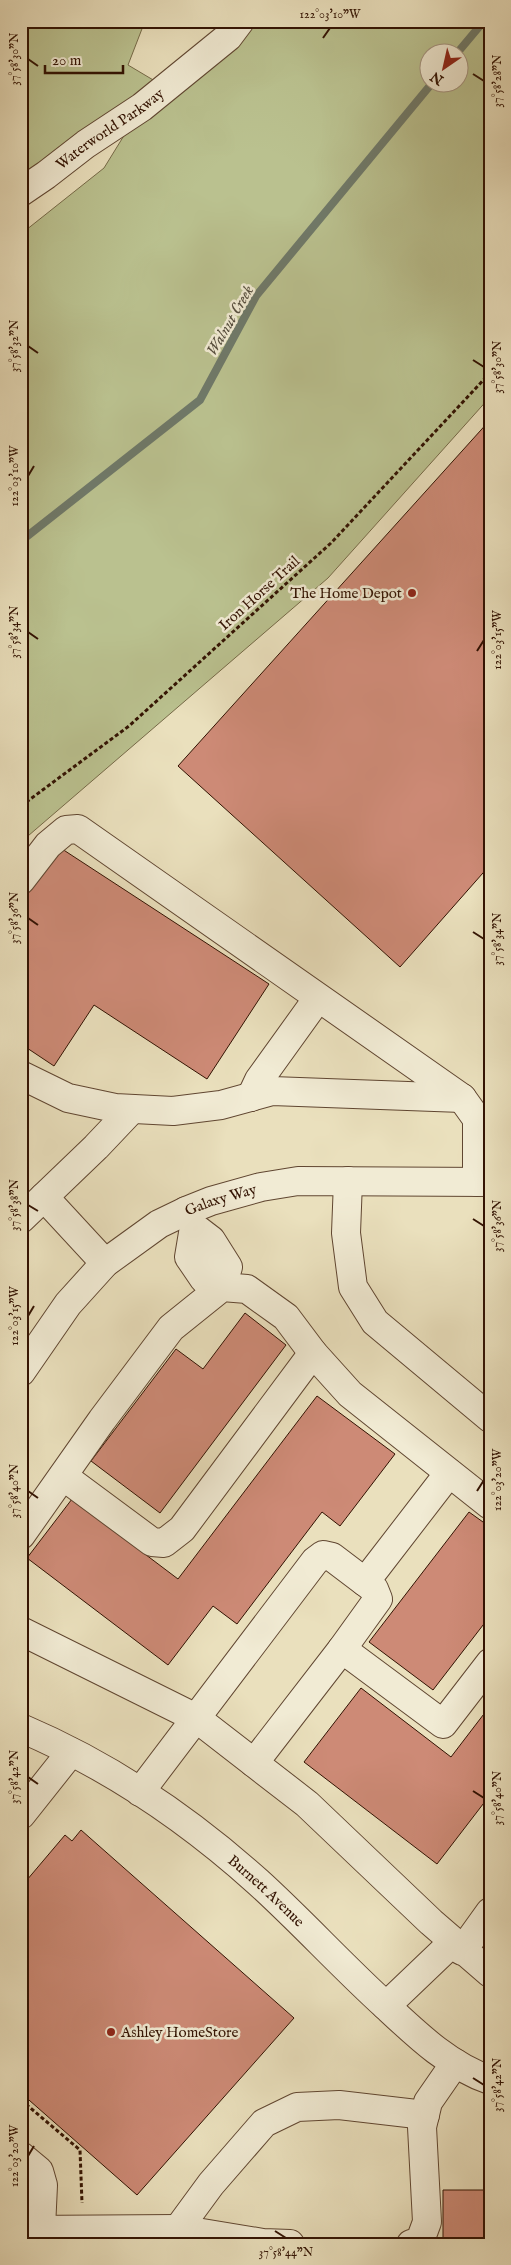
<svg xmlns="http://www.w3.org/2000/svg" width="511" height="2265" viewBox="0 0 511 2265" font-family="'IM FELL English',serif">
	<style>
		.green { fill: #bac18f; stroke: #766a48; fill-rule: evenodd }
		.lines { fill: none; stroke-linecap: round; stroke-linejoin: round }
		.stream { stroke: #6f7969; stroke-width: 8 }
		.building { fill: #cd8a76; stroke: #321202 }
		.minor-casing { stroke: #604631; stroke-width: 30 }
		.path { stroke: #321202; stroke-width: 3; stroke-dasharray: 4 2.5; stroke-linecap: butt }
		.minor { stroke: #f1ebd4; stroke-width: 28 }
		.ticks { fill: none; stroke: #321202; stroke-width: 2 }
		.poi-dot { fill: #8f2418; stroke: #f1ebd4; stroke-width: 2 }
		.labels { text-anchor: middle; stroke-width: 5; stroke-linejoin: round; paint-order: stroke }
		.street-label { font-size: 15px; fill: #321202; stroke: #f1ebd4 }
		.poi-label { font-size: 15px; fill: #321202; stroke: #f1ebd4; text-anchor: end }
		.water-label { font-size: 16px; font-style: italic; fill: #564e3e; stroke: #f1ebd4 }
		.neatline { fill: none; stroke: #321202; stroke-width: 2 }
		.ticks-label { font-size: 12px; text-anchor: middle; fill: #321202 }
	</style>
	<rect width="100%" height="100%" fill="#eae0bd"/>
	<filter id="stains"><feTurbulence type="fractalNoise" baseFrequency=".004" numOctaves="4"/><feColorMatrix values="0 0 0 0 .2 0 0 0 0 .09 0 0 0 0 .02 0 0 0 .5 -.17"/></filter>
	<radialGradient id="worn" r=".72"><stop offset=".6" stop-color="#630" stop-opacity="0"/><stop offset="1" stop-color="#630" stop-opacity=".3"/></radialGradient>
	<path class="green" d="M21 21H145L128 65 165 87 240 21H490V397L328 578 21 842V234L104 168 141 108 21 192ZM428 52H458V82H428Z"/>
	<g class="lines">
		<path class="stream" d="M458 52 484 21
			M21 541 200 400 256 296 433 82"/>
	</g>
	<path class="building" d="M490 420V865L400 967 178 766Z
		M59 847 269 984 207 1079 94 1005 54 1066 21 1044V904Z
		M245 1313 286 1345 160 1513 91 1461 176 1349 203 1369Z
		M317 1396 395 1454 340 1526 322 1512 237 1624 213 1606 168 1665 27 1558 72 1499 178 1579Z
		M469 1512 490 1527V1616L433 1690 369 1642Z
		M361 1688 451 1757 490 1706V1795L437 1864 304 1762Z
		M81 1830 294 2018 137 2195 21 2093V1917L27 1910 21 1905V1887L65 1835 72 1841Z
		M443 2190H490V2244H443Z"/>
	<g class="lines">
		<g class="minor-casing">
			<g id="minor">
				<path id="s1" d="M21 192 46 175 86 144 142 107 228 37 240 21"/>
				<path d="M21 880 48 845 66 830 78 829 462 1098 477 1119V1182"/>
				<path d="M21 1075 68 1098 115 1108 173 1111 221 1105 272 1091 462 1098"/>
				<path d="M251 1097 259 1080 318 998"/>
				<path d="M348 1181 346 1233 353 1287 375 1322 490 1418"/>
				<path d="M44 1197 105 1263"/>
				<path d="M186 1211 194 1227 211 1240 228 1267 222 1287 204 1279 189 1257 194 1227"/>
				<path d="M21 1219 96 1147 132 1109"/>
				<path id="s2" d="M21 1372 68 1304 105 1263 159 1224 186 1211 211 1201 261 1187 298 1181 490 1182"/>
				<path d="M63 1476 152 1542 164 1543 182 1529 313 1353"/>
				<path d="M21 1535 102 1420 171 1328 222 1287 247 1289 286 1317 313 1353 350 1394 490 1505"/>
				<path d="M21 1631 196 1718 307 1804 431 1922 490 1973"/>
				<path d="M342 1649 378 1599 374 1589 365 1582"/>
				<path id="s3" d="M21 1728C108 1765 188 1819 258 1882 302 1922 342 1966 386 2006 417 2035 449 2066 490 2080"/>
				<path d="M254 1763 342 1649 443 1724 490 1663"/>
				<path d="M140 1792 315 1561 323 1555 332 1557 365 1582 449 1473"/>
				<path d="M21 1815 71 1752"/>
				<path d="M462 1951 490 1912"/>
				<path d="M386 2006 453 1942"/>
				<path d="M21 2156 39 2171 43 2185 41 2228"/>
				<path d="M178 2229 211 2184 264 2123 297 2107 339 2105 425 2115"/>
				<path d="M21 2230 178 2229 263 2243 290 2244"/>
				<path d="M411 2244 420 2241 427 2222 422 2127 428 2102 455 2063"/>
			</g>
		</g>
		<path class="path" d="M30 21 50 26 51 21
			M21 806 129 726 331 543 490 373
			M21 2100 80 2150 82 2203"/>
		<use href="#minor" class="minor"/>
	</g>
	<path class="ticks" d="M323 38 330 28M28 59 38 66M473 74 484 81M28 346 38 353M473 360 484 367M28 476 34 466M28 632 38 639M477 651 484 640M28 918 38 925M473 932 484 939M28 1205 38 1211M473 1219 484 1226M28 1316 34 1306M28 1491 38 1498M477 1491 484 1480M28 1777 38 1784M473 1791 484 1798M473 2078 484 2085M28 2156 34 2146M275 2231 286 2238"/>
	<g class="poi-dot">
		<circle cx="412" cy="593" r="5"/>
		<circle cx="111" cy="2032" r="5"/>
	</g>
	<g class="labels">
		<g class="street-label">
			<text dy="5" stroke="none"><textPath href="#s1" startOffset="109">Waterworld Parkway</textPath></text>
			<text transform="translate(259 593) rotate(-42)" y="5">Iron Horse Trail</text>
			<text dy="5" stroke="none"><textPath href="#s2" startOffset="271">Galaxy Way</textPath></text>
			<text dy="5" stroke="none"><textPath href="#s3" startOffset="296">Burnett Avenue</textPath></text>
		</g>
		<g class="poi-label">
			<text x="402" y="598">The Home Depot</text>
			<text x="121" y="2037" text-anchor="start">Ashley HomeStore</text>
		</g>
		<g class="water-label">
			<text transform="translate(229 320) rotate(-60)" y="6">Walnut Creek</text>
		</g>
	</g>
	<rect width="511" height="2265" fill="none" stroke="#eae0bd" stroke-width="55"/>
	<g transform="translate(444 68) rotate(214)"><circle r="24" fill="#f1ebd4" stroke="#a59480"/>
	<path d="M0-4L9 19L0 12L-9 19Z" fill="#8f2418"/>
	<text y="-8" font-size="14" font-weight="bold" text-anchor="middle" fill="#321202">N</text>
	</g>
	<path d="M45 65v8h78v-8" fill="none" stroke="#321202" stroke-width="2.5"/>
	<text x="52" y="65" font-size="15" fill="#321202" stroke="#f1ebd4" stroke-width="4" paint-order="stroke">20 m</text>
	<rect x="28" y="28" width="456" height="2210" class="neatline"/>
	<g class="ticks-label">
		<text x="330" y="18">122°03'10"W</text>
		<text transform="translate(14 59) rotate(-90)" y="4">37°58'30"N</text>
		<text transform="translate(497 81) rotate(-90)" y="4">37°58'28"N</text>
		<text transform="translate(14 346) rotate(-90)" y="4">37°58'32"N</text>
		<text transform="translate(497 367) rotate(-90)" y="4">37°58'30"N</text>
		<text transform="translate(14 476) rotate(-90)" y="4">122°03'10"W</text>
		<text transform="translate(14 632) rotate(-90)" y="4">37°58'34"N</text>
		<text transform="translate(497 640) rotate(-90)" y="4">122°03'15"W</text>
		<text transform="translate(14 918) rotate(-90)" y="4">37°58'36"N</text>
		<text transform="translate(497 939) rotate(-90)" y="4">37°58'34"N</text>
		<text transform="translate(14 1205) rotate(-90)" y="4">37°58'38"N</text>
		<text transform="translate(497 1226) rotate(-90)" y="4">37°58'36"N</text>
		<text transform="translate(14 1316) rotate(-90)" y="4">122°03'15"W</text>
		<text transform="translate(497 1480) rotate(-90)" y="4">122°03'20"W</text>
		<text transform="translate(14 1491) rotate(-90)" y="4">37°58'40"N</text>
		<text transform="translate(14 1777) rotate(-90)" y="4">37°58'42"N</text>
		<text transform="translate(497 1798) rotate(-90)" y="4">37°58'40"N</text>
		<text transform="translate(497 2085) rotate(-90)" y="4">37°58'42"N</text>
		<text transform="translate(14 2156) rotate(-90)" y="4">122°03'20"W</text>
		<text x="286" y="2256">37°58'44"N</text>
	</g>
	<rect width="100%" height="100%" filter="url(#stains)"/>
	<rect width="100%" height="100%" fill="url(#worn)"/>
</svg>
